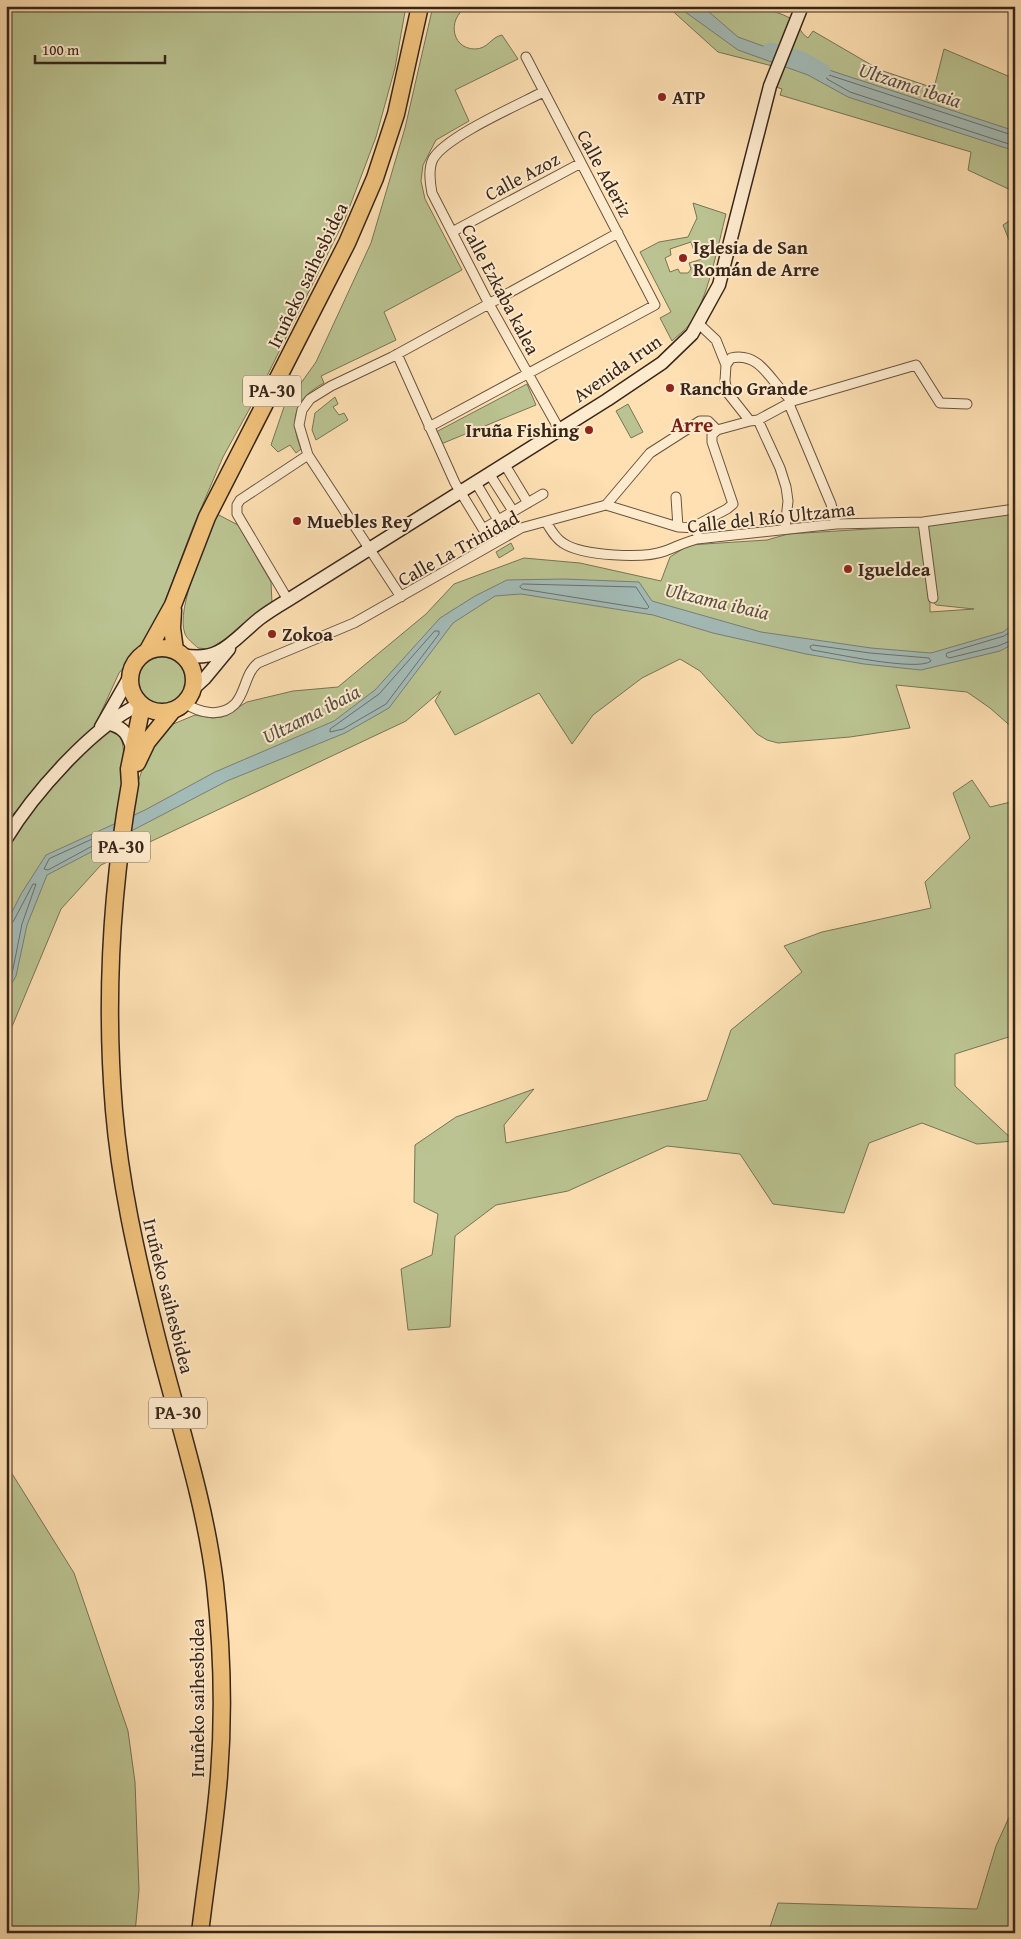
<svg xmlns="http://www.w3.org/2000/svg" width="1021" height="1939" viewBox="0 0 1021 1939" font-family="'Gentium Book Plus',serif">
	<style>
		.green { fill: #bac391; stroke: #787456; fill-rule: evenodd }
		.water { fill: #a3bbb7; stroke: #787f78 }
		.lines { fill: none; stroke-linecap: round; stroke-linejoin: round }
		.shore { stroke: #6d7068; stroke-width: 1 }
		.river { stroke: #a3bbb7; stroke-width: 15 }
		.street-casing { stroke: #695440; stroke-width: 11 }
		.secondary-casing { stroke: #37251a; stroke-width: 15 }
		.highway-casing { stroke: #37251a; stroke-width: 19 }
		.street { stroke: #feebce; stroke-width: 9 }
		.secondary { stroke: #feebce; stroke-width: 12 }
		.highway { stroke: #efc07a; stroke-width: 16 }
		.poi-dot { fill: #8f2418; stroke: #feebce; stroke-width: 2 }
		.labels { text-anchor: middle; stroke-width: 4; stroke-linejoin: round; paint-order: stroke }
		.shield { fill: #feebce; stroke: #736050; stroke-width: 1 }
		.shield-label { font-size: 18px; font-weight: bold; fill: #37251a }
		.poi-label { font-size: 19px; font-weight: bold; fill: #37251a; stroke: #feebce; text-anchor: start }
		.street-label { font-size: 19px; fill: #37251a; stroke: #feebce }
		.water-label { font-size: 20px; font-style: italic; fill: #575249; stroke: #feebce }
		.quarter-label { font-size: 21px; font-weight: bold; fill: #7a1f14; stroke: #feebce }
	</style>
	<rect width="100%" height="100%" fill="#fee0b3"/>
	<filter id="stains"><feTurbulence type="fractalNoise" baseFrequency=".004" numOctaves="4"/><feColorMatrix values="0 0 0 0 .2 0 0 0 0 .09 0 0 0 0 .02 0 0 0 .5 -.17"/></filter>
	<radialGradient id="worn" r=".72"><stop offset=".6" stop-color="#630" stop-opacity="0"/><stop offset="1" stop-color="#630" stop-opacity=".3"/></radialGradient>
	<path class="green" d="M6 6H406L395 68 376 137 345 219 260 390 223 457 193 527 159 617 149 637 119 673 92 732 14 813 6 828Z
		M433 6H471C447 13 449 49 475 49 488 49 491 37 502 35L518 59 455 90 469 121 436 140 423 165 421 181 425 199 462 270 384 312 396 340 321 376 324 383C294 399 289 419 301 449L296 453 290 445 278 452 271 445 284 407 316 362 371 243 405 128Z
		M667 6C707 6 755 0 790 18 798 23 800 33 808 38L813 31 880 70 934 88 944 49 1015 79V192L968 170 971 152 780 95 782 89 776 87 784 69 718 52Z
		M693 203 726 214C718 245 708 300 689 325 684 331 677 336 672 341L660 318 671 312 640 252 659 242 688 237 697 218ZM691 242 694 251 698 250 702 259 689 263 691 269 688 273H680L678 269 670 272 665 258 671 255 670 249Z
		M1015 217V243L1011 245 1003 225Z
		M527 384 536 405 441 444 436 432Z
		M335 397 338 404 333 407 339 415 344 413 348 420 316 440 312 430 315 413Z
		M628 404 643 432 631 438 616 411Z
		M1015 509V730L990 708 967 692 896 685 910 728 850 737 778 743 767 740 757 734 700 671 680 659 642 678 593 715 572 744 539 693 455 735 435 701 441 691 406 721 101 865 61 909 6 1041V849C32 803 72 767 109 729L117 731C127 745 123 762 121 779L138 782 151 744 166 727 195 715 213 718 222 717 247 702 293 691 338 687 426 614 454 584 524 558 580 563 661 581 670 557 689 545 767 540 788 534 918 526ZM930 599 936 605 974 609 930 612Z
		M217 514 238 525 271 582 272 603 229 637 209 649 198 648C194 644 187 639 185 634 175 608 207 541 217 514Z
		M511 543 514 549 499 558 496 552Z
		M138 681a24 24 0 1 1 48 0a24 24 0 1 1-48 0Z
		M972 780 990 807 1015 801V1035L955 1054V1086L1014 1141 977 1144 922 1123 869 1143 844 1213 773 1204 740 1154 667 1146 568 1191 496 1205 455 1236 450 1327 408 1330 401 1269 432 1255 438 1214 414 1202 415 1145 456 1117 534 1089 504 1125 506 1143 707 1100 731 1030 802 972 784 946 822 932 931 908 925 882 970 838 953 793Z
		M6 1464 74 1573 128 1731 135 1782 139 1890 135 1933H6Z
		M1015 1804V1933H768L778 1903 977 1909 996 1846Z"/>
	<path class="water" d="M677 6H702L738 37 835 72 1015 131V151L848 97 808 75 738 50Z
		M564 579 639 582 652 601 761 632 871 648 931 653 1003 632 1015 623V643L1000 651 921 670 864 664 806 654 713 633 653 615 521 594 495 596 453 623 389 708 345 733 227 781 47 875 27 925 16 976 6 993V924L21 894 46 855 145 810 215 772 334 721 375 690 440 618 475 596 507 580Z"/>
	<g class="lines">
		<path class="shore" d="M1015 136 829 75 826 76 827 79 850 92 1015 146
			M523 584 636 587 649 607 647 609 522 589 520 587Z
			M1015 629 1004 636 947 653 946 656 949 658 998 646 1015 639
			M435 631H439V634L386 704 343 729 330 732V729L379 694Z
			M813 645 870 653 929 658 931 661C918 672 832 653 812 650L810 647Z
			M106 833 110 834 109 837 48 870 44 869 49 859Z
			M6 925 13 922 33 884H36L22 924 12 974 6 983"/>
		<path class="river" d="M770 50 800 58 823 71"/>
		<g class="street-casing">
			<path id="street" d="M543 92C518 105 445 137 433 159 428 169 430 182 432 193L489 304 559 429
				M452 232 581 163
				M699 324 716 340 726 365 725 381 727 392 750 421 758 420 780 468 786 487 788 501 785 529
				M397 354 455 483 483 529 543 494
				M726 365 731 358C763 351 772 387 793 401
				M789 404 831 504 836 524
				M758 420 793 401 916 365 940 403 967 404
				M429 427 655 305 526 57
				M505 465 528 503
				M490 475 513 511
				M476 483 498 520
				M676 497 678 527
				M606 505 678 527 697 528V533
				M546 522C551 530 555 538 563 543 582 556 644 559 665 551 676 547 685 542 697 539L836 524 923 522 1015 509
				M923 522 933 598
				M697 528V525L727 509 733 504 712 442V435L717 430
				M401 597 308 455 299 425 302 410 310 399 331 386 392 357 618 233
				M288 600 237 514V505L240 500 308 455
				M185 703C199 713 221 718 235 704 246 692 245 673 258 663L354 623 521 528 606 505 650 453 700 421H708L717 430 750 421"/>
		</g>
		<g class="secondary-casing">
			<path id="secondary" d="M183 655C220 663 233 640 259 619 268 612 278 606 288 600L607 400 662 363 692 334 719 285 770 86 802 6
				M193 689 205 678 229 649
				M110 724C125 728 128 735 133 750
				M101 727 129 678
				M6 839C33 794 92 727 140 704"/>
		</g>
		<g class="highway-casing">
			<path id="highway" d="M173 610 172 628 175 650
				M130 680a32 32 0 1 1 64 0a32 32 0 1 1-64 0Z
				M148 650 173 605 207 517 347 243 375 178 396 114 420 6
				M142 706 129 769 130 784C111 892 105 1001 114 1110 120 1182 136 1253 153 1322 174 1410 204 1494 215 1584 222 1647 224 1713 219 1776 215 1828 206 1881 200 1933
				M137 763 147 742 173 710"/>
		</g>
		<use href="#street" class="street"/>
		<use href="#secondary" class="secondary"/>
		<use href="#highway" class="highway"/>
	</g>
	<g class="poi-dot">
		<circle cx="662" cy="97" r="5"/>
		<circle cx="683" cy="258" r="5"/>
		<circle cx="670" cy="388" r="5"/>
		<circle cx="589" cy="430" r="5"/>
		<circle cx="297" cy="521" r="5"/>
		<circle cx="848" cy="569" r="5"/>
		<circle cx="272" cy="634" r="5"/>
	</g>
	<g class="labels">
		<g class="shield">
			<rect x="243" y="375.5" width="58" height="31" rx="4"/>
			<rect x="92" y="831.5" width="58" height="31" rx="4"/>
			<rect x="149" y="1397.5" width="58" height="31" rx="4"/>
		</g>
		<g class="shield-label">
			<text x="272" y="397">PA-30</text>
			<text x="121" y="853">PA-30</text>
			<text x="178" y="1419">PA-30</text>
		</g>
		<g class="poi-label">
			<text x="672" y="104">ATP</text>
			<text x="693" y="254">Iglesia de San<tspan x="693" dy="22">Román de Arre</tspan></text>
			<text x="680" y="395">Rancho Grande</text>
			<text x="579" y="437" text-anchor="end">Iruña Fishing</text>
			<text x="307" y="528">Muebles Rey</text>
			<text x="858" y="576">Igueldea</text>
			<text x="282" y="641">Zokoa</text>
		</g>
		<g class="street-label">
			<text transform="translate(605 173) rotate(62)" y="7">Calle Aderiz</text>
			<text transform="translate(522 176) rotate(-28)" y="7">Calle Azoz</text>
			<text transform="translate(307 275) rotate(-64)" y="7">Iruñeko saihesbidea</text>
			<text transform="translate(501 289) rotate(62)" y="7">Calle Ezkaba kalea</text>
			<text transform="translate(617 368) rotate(-35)" y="7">Avenida Irun</text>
			<text transform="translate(771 517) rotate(-6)" y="7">Calle del Río Ultzama</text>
			<text transform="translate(458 548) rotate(-29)" y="7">Calle La Trinidad</text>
			<text transform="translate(169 1296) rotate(76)" y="7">Iruñeko saihesbidea</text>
			<text transform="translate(197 1698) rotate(-90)" y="7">Iruñeko saihesbidea</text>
		</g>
		<g class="water-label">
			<text transform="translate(910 85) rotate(18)" y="7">Ultzama ibaia</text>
			<text transform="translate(717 601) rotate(13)" y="7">Ultzama ibaia</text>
			<text transform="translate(311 714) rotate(-27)" y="7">Ultzama ibaia</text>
		</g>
		<g class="quarter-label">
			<text x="692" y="432">Arre</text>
		</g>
	</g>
	<rect width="1021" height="1939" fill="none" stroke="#fee0b3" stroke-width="25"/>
	<rect x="8" y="8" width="1006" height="1924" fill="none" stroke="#37251a" stroke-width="2.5"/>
	<rect x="12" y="12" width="996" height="1914" fill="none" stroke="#37251a"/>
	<path d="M35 55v8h130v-8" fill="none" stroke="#37251a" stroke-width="2.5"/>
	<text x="42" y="55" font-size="15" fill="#37251a" stroke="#feebce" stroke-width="4" paint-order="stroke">100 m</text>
	<rect width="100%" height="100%" filter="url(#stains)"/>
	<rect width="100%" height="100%" fill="url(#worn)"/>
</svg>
